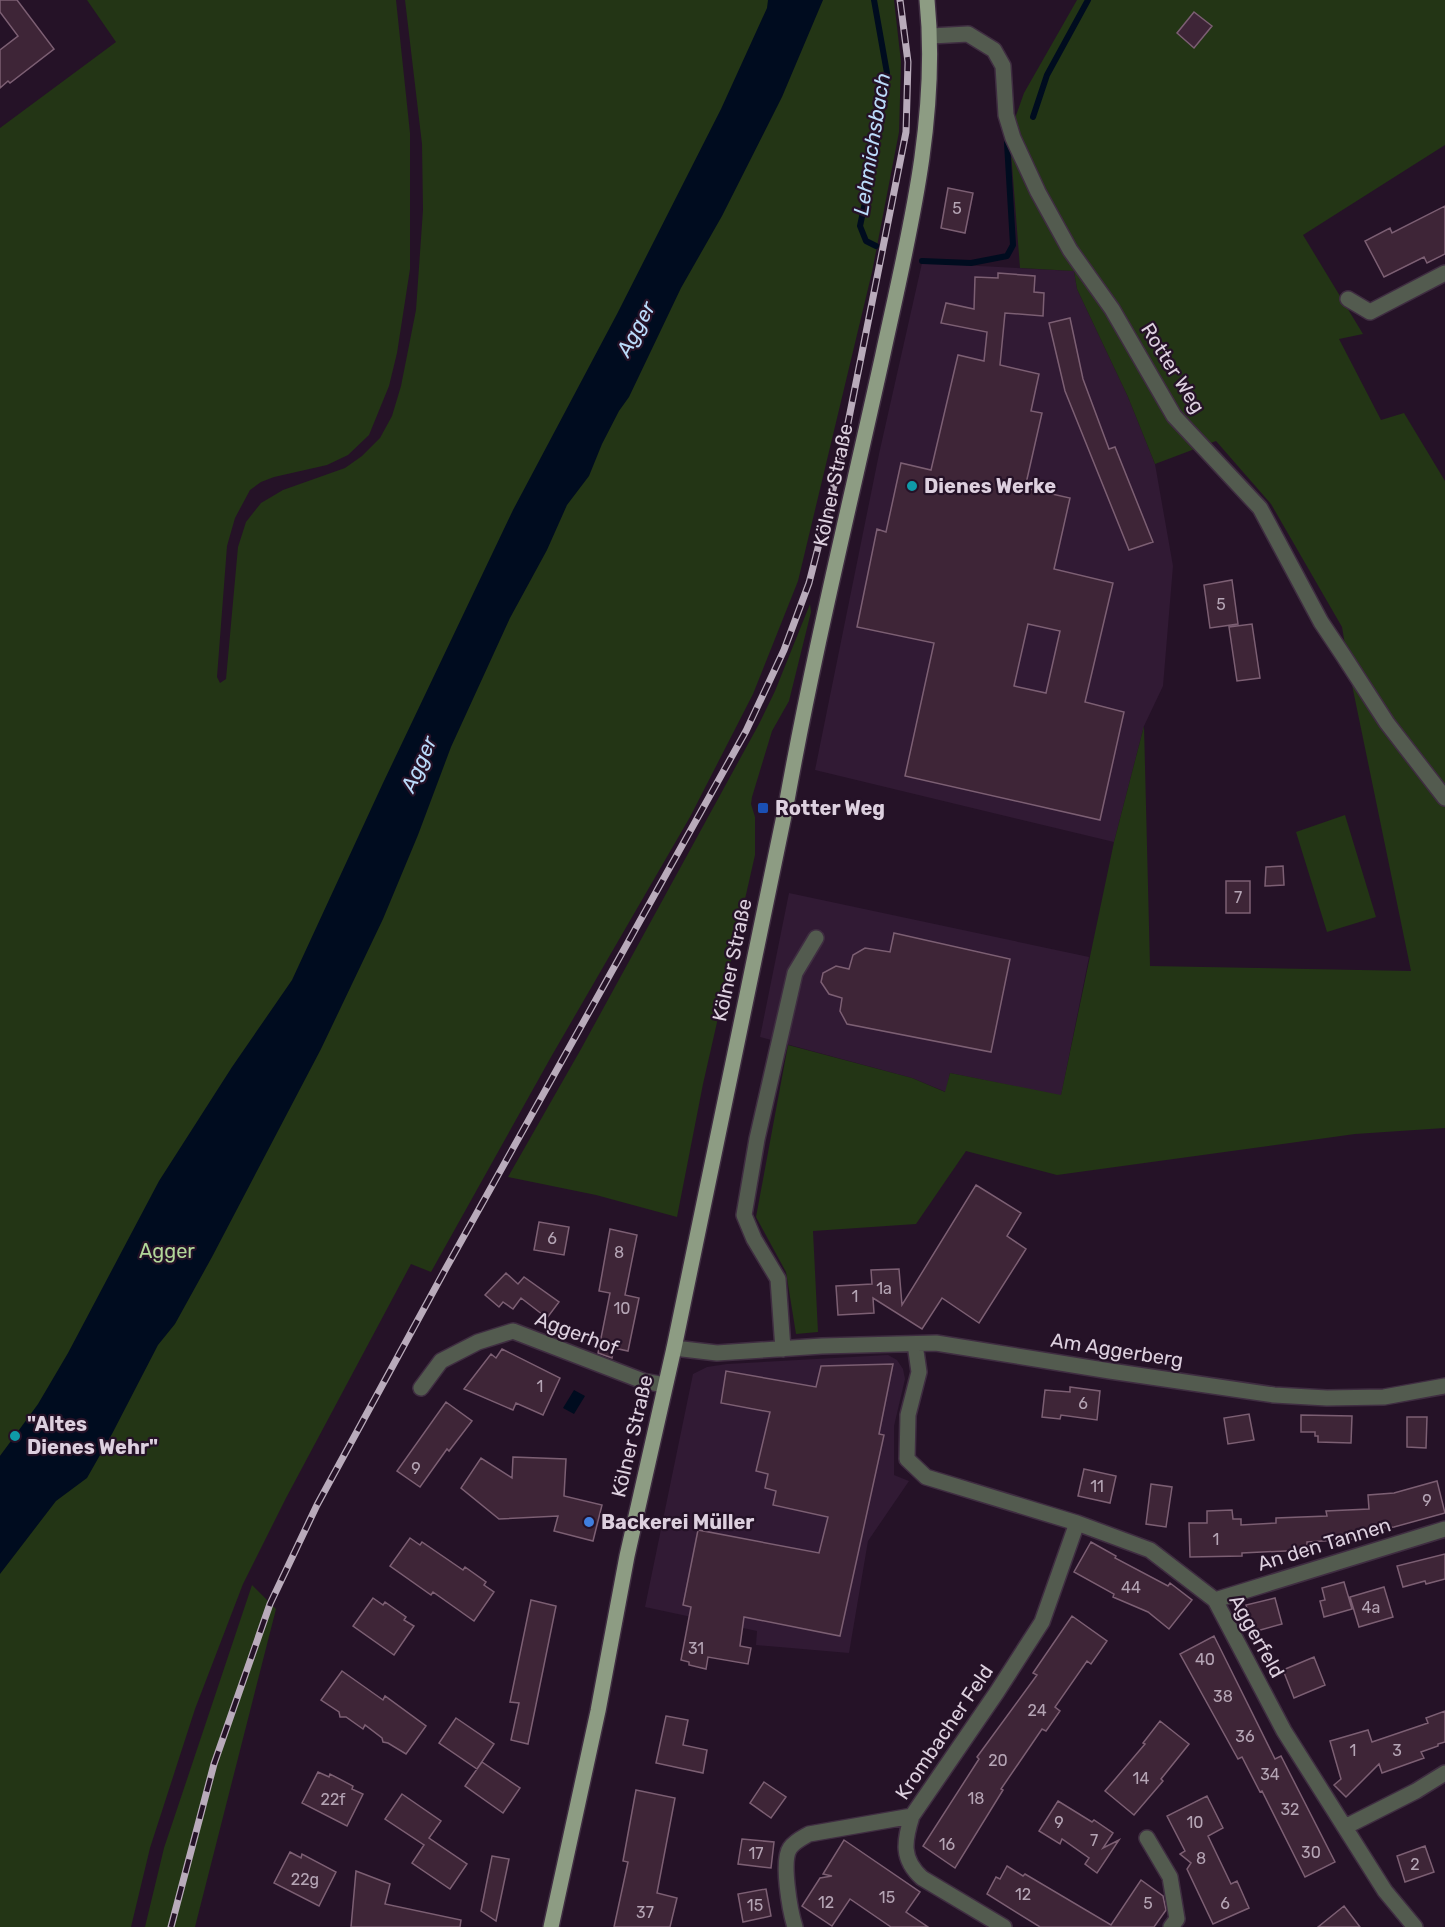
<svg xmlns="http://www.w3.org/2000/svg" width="1445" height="1927" viewBox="0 0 1445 1927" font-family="Rubik,sans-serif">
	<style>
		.built { fill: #311a34 }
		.green { fill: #233515 }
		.water { fill: #000c1f }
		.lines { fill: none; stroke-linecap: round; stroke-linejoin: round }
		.stream { stroke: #000c1f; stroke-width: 6 }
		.building { fill: #3e2537; stroke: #7c5f73; stroke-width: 1.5; fill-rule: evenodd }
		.street-casing { stroke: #3f2d41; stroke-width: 18 }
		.primary-casing { stroke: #3f2d41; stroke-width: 18 }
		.street { stroke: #535b4f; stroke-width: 15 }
		.primary { stroke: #8d9c83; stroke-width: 15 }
		.rail-casing { stroke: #b9abbb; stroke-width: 7 }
		.rail { stroke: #251227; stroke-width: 4.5; stroke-dasharray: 14; stroke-linecap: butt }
		.culture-dot { fill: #0f9aa8; stroke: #251227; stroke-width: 2 }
		.transit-dot { fill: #1a4fb4; stroke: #251227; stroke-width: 2 }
		.shop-dot { fill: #3f7fe0; stroke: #251227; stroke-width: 2 }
		.labels { text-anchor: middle; stroke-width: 4.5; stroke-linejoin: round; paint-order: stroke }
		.number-label { font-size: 16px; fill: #b5a5b5 }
		.street-label { font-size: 20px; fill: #ddd0df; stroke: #251227 }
		.poi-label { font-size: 20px; font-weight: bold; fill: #ddd0df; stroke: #251227; text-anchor: start }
		.park-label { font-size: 20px; fill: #b2d799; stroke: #251227 }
		.water-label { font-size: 21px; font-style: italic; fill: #badbfa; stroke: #251227 }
	</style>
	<rect width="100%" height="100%" fill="#251227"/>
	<path class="built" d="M922 263 1074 271 1077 289 1128 397 1155 464 1173 566 1163 686 1144 726 1114 842 815 770 879 454Z
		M789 893 1089 957 1061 1096 950 1073 946 1092 912 1078 760 1037Z
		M888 1355 897 1360 903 1369 905 1379 894 1426V1475L909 1481 868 1541 849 1653 756 1645 757 1631 645 1607 693 1374 707 1367 727 1364Z"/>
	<path class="green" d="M87 0H396L410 133V269L397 353 389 386 369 435 348 455 327 465 274 477 261 482 250 490 235 518 227 546 217 677 220 683 226 679 238 547 246 522 261 503 283 490 345 468 362 456 380 438 392 416 401 386 416 310 423 210 422 144 405 0H894L901 62 899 132 872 272 798 581 753 694 690 817 551 1057 431 1272 411 1264 286 1498 243 1584 195 1709 150 1848 131 1927H0V1459L14 1438 0 1456V128L116 42Z
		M1077 0H1445V145L1303 235 1363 334 1339 339 1381 420 1404 413 1445 481V1128L1355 1134 1057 1175 966 1151 916 1224 813 1231 818 1332 796 1334 786 1272 756 1217 788 1045 912 1078 945 1092 950 1073 1061 1095 1114 842 1144 726 1150 966 1411 971 1351 680 1342 627 1271 504 1216 441 1155 464 1128 397 1077 289 1074 271 1020 268 1011 152 1014 121 1024 93Z
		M810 604 811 612 789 701 772 731 752 797 751 804 755 817V855L703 1084 677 1217 596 1195 508 1177 581 1049 759 724 775 691Z
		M1345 815 1376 917 1327 932 1296 832Z
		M252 1585 276 1609 195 1927H145L164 1848Z"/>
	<path class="water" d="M768 0H823L782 97 722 216 681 288 629 397 619 411 602 444 589 476 567 505 547 550 510 618 451 747 418 835 383 919 321 1049 212 1257 175 1324 158 1345 112 1434 87 1478 56 1501 0 1574V1456L38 1404 68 1353 159 1181 232 1067 292 980 383 783 513 510 617 314 721 109 767 8Z
		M574 1390 585 1396 574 1414 563 1408Z"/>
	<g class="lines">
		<path class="stream" d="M874 0 887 73 873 165 860 226 866 241 876 246
			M1033 117 1047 75 1088 0
			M922 261 971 263 1007 256 1013 245 1007 143"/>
	</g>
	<path class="building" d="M0 0H17L54 49 10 83 8 81 0 88V50L18 36 0 12Z
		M1194 12 1212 26 1194 48 1177 33Z
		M948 188 973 193 965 233 941 228Z
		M1445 206V254L1427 263 1424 257 1384 277 1365 241 1390 228 1392 233Z
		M998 273 1035 276 1034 292 1044 293 1043 316 1005 313 1000 365 1039 374 1031 411 1042 413 1025 488 1070 498 1054 569 1113 583 1085 702 1124 712 1100 820 905 776 934 643 857 627 877 529 886 532 901 463 931 470 958 355 984 361 987 332 941 323 946 303 974 309 975 277 998 278ZM1028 624 1060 631 1046 693 1014 686Z
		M1070 318 1083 379 1109 449 1115 447 1153 542 1129 550 1065 391 1049 323Z
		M1232 580 1238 624 1210 628 1204 585Z
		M1252 624 1260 678 1237 681 1229 627Z
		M1283 866 1284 885 1265 886 1266 867Z
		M1226 881H1250V913H1226Z
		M894 933 1010 959 991 1052 847 1024 840 1011 842 998 829 994 821 982 823 973 836 966 849 969 853 955 865 948 890 952Z
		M976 1185 1021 1213 1007 1236 1026 1249 979 1323 942 1298 922 1329 873 1298 874 1313 838 1315 836 1286 872 1284 871 1270 899 1269 902 1305Z
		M539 1222 569 1227 564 1255 534 1250Z
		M610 1229 637 1235 625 1295 639 1298 628 1351 614 1348 612 1358 598 1353 610 1293 599 1291Z
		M506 1273 518 1284 524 1277 559 1302 547 1318 521 1298 513 1309 503 1302 499 1307 485 1295Z
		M502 1349 560 1378 543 1415 516 1403 513 1410 464 1389 491 1354 496 1358Z
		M893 1364 879 1434 884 1435 840 1636 744 1617 740 1646 751 1648 748 1664 708 1657 706 1669 689 1665V1662L681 1660 691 1607 683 1605 698 1530 819 1553 828 1517 773 1505 776 1491 765 1488 768 1474 756 1471 770 1412 721 1403 726 1371 816 1387 821 1366Z
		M1070 1387 1100 1391 1097 1420 1061 1415 1060 1419 1042 1417 1045 1390 1070 1392Z
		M446 1402 472 1421 449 1451 447 1449 420 1487 397 1471Z
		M1249 1414 1254 1440 1228 1444 1224 1418Z
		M1301 1415 1352 1416 1351 1443 1318 1442V1436H1315V1432H1301Z
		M1407 1417H1427L1426 1448 1407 1447Z
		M513 1457 566 1459 564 1496 602 1505 593 1541 554 1531 558 1516 499 1519 461 1488 481 1458 512 1478Z
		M1084 1469 1116 1476 1110 1503 1078 1496Z
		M1437 1481 1445 1513 1394 1527 1356 1530V1539L1307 1542V1550L1242 1553V1556L1190 1557 1189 1523H1207V1511L1232 1510 1233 1519H1241V1525L1276 1523V1518L1327 1516 1326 1511 1369 1509 1368 1495 1394 1493Z
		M1151 1484 1172 1487 1166 1527 1146 1524Z
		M410 1538 420 1545 422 1542 463 1570 465 1567 486 1582 484 1585 494 1592 474 1621 433 1592 431 1595 390 1566Z
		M1091 1542 1116 1556 1115 1558 1168 1586 1170 1583 1192 1600 1169 1629 1148 1612 1113 1597 1114 1594 1074 1572Z
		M1445 1554V1579L1426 1584 1425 1581 1403 1587 1397 1566Z
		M1344 1582 1352 1609 1324 1617 1320 1601 1325 1600 1322 1588Z
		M1384 1587 1393 1617 1359 1627 1350 1597Z
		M373 1598 383 1605 385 1602 406 1617 404 1620 414 1626 394 1655 353 1626Z
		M1275 1598 1282 1624 1253 1632 1246 1605Z
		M531 1600 556 1606 528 1744 511 1740 519 1703 510 1702Z
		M1072 1616 1107 1641 1091 1664 1087 1661 1055 1707 1060 1711 1046 1731 1042 1729 1001 1789 1003 1790 955 1868 923 1846 979 1759 977 1757 1037 1675 1033 1673Z
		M1214 1636 1275 1759 1281 1756 1335 1862 1305 1877 1262 1791 1260 1792 1242 1757 1238 1759 1180 1654Z
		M1314 1657 1325 1685 1294 1698 1283 1670Z
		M342 1671 383 1700 385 1696 426 1726 406 1754 388 1743 383 1742 382 1738 365 1725 363 1729 346 1717H340L339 1712 321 1700Z
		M1445 1711V1742L1438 1744V1746L1421 1752 1424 1758 1382 1773 1379 1764 1346 1797 1334 1785 1341 1779 1330 1741 1368 1730 1372 1742 1428 1723 1426 1718Z
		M666 1716 688 1720 683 1745 707 1750 703 1773 656 1763Z
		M456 1718 494 1744 477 1769 439 1743Z
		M1160 1721 1189 1744 1161 1779 1163 1781 1134 1815 1105 1791 1145 1744 1143 1743Z
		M482 1762 520 1788 503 1813 465 1786Z
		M318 1772 329 1777 330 1774 353 1786 352 1789 363 1794 347 1826 302 1803Z
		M764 1782 786 1797 771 1818 750 1803Z
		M636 1790 675 1798 657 1893 677 1898 670 1927H614L628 1862 623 1861Z
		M402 1794 441 1821 429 1838 467 1864 450 1889 412 1863 424 1845 385 1819Z
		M1207 1796 1223 1828 1208 1836 1231 1884 1237 1881 1249 1908 1213 1924 1187 1869 1191 1863 1180 1854 1185 1851 1167 1816Z
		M1058 1801 1092 1822 1094 1820 1113 1833 1103 1848 1119 1840 1097 1873 1085 1864 1089 1858 1062 1839 1060 1844 1039 1831Z
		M742 1839 774 1842 771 1868 738 1864Z
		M844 1840 920 1892 906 1912 928 1927H891L850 1899 832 1926 802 1906 820 1878 832 1876 823 1874Z
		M1425 1846 1434 1872 1405 1882 1397 1856Z
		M290 1852 301 1858 302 1854 336 1872 319 1906 274 1883Z
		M492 1856 509 1859 496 1921 481 1911Z
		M1007 1866 1023 1876 1025 1874 1111 1925 1141 1880 1163 1896 1166 1910 1154 1927H1040L987 1894 996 1877 1000 1879Z
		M356 1871 390 1884 385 1904 461 1920 460 1927H351Z
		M766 1889 771 1916 743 1922 738 1894Z
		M1344 1906 1360 1927H1318Z"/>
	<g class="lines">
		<g class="street-casing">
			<path id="street" d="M931 36 968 34 994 50 1003 66 1006 115 1013 138 1038 192 1070 250 1112 309 1174 416 1260 508 1321 622 1343 655 1387 723 1445 798
				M1348 299 1370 312 1445 273
				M915 1344 919 1372 908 1415 907 1459 926 1477 1077 1523 1150 1550 1215 1600 1284 1731 1385 1891 1415 1927
				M674 1348 717 1353 822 1346 936 1343 1110 1371 1274 1395 1327 1398 1384 1397 1445 1386
				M783 1349 778 1279 754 1239 744 1215 757 1139 795 973 816 938
				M421 1388 441 1361 478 1342 513 1331 643 1381 665 1385
				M1215 1600 1445 1529
				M1345 1827 1416 1791 1445 1773
				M1147 1838 1170 1877 1177 1919 1171 1927
				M795 1927C790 1911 781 1861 790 1848 795 1841 802 1838 809 1834L912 1816
				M1004 1927 922 1878C901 1859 904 1841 912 1816L997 1692 1042 1622 1077 1523"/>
		</g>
		<g class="primary-casing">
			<path id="primary" d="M551 1927 598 1711 627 1556 674 1348 786 806C813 654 850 504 883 354 908 238 939 119 927 0"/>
		</g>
		<use href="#street" class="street"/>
		<use href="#primary" class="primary"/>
		<g class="rail-casing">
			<path id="rail" d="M171 1927 214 1764 270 1604 317 1505 445 1270 746 731 784 650 809 583 841 458 906 132 908 62 900 0"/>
		</g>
		<use href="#rail" class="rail"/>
	</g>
	<g class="culture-dot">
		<circle cx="912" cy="486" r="6"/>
		<circle cx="15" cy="1436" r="6"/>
	</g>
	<rect class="transit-dot" x="757" y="802" width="12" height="12" rx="3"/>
	<circle class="shop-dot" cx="589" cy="1522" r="6"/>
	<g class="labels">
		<g class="number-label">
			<text x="957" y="214">5</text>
			<text x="1221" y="610">5</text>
			<text x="1238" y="903">7</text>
			<text x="552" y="1244">6</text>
			<text x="619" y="1258">8</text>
			<text x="884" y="1294">1a</text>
			<text x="855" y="1302">1</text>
			<text x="622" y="1314">10</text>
			<text x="540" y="1392">1</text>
			<text x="1083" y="1409">6</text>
			<text x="416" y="1474">9</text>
			<text x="1097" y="1492">11</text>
			<text x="1427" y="1506">9</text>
			<text x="1216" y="1545">1</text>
			<text x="1131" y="1593">44</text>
			<text x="1371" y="1613">4a</text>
			<text x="696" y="1654">31</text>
			<text x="1205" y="1665">40</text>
			<text x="1223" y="1702">38</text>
			<text x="1037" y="1716">24</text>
			<text x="1245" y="1742">36</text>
			<text x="1353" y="1756">1</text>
			<text x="1397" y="1756">3</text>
			<text x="998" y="1766">20</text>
			<text x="1270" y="1780">34</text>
			<text x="1141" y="1784">14</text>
			<text x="976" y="1804">18</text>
			<text x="333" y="1805">22f</text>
			<text x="1290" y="1815">32</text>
			<text x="1059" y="1828">9</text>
			<text x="1195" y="1828">10</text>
			<text x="1094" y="1846">7</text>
			<text x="947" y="1850">16</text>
			<text x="1311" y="1858">30</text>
			<text x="756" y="1859">17</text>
			<text x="1201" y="1864">8</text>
			<text x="1415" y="1870">2</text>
			<text x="305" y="1885">22g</text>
			<text x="1023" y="1900">12</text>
			<text x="887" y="1903">15</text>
			<text x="826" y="1908">12</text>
			<text x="1148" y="1909">5</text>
			<text x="1225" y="1909">6</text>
			<text x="755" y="1911">15</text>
			<text x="645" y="1918">37</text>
		</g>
		<g class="street-label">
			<text transform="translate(1173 368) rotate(58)" y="7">Rotter Weg</text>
			<text transform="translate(833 485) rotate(-78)" y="7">Kölner Straße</text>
			<text transform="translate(732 960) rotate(-78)" y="7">Kölner Straße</text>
			<text transform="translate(577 1333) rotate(21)" y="7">Aggerhof</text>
			<text transform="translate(1117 1350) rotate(9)" y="7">Am Aggerberg</text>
			<text transform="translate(632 1436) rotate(-77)" y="7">Kölner Straße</text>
			<text transform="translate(1324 1544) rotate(-17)" y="7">An den Tannen</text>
			<text transform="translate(1257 1636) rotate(61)" y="7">Aggerfeld</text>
			<text transform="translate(944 1732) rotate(-56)" y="7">Krombacher Feld</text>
		</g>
		<g class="poi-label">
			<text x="924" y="493">Dienes Werke</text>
			<text x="775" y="815">Rotter Weg</text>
			<text x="27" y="1431">"Altes<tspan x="27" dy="23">Dienes Wehr"</tspan></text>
			<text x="601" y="1529">Backerei Müller</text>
		</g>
		<g class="park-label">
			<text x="167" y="1258">Agger</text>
		</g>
		<g class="water-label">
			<text transform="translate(872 144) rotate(-81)" y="7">Lehmichsbach</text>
			<text transform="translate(636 329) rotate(-62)" y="7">Agger</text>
			<text transform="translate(419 764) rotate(-66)" y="7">Agger</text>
		</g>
	</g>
</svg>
